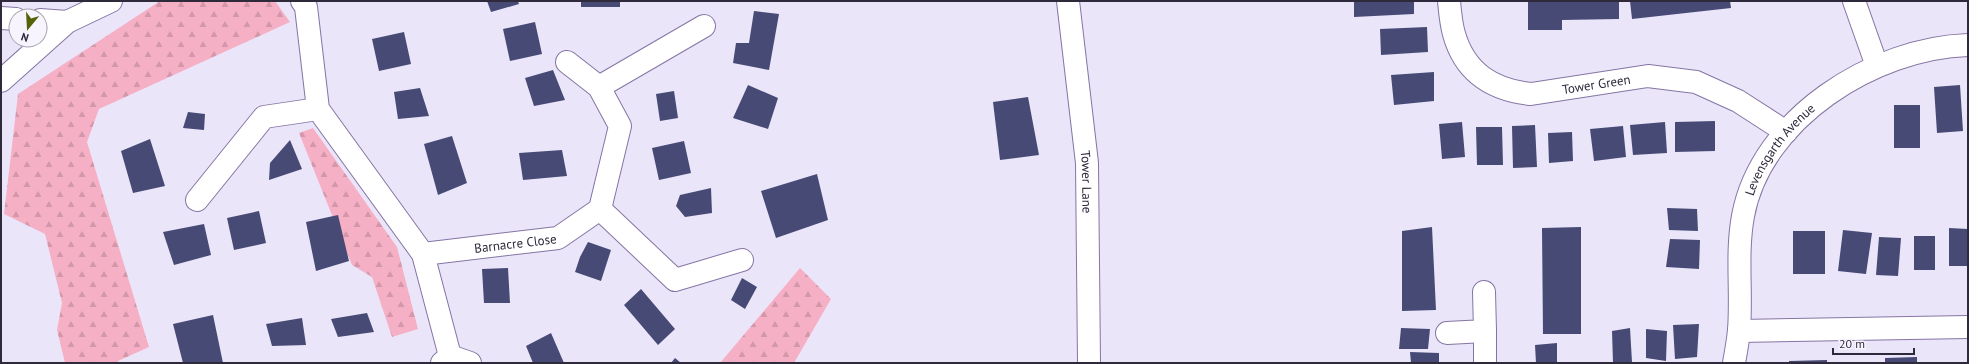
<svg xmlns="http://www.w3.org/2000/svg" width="1969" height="364" viewBox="0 0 1969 364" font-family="'PT Sans',sans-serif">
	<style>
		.forest { fill: url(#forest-firs) }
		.building { fill: #464a75 }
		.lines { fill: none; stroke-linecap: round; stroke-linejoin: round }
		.minor-casing { stroke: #8575a4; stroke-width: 24 }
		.tertiary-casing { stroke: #8575a4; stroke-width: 24 }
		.minor { stroke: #fff; stroke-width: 22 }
		.tertiary { stroke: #fff; stroke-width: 22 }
		.labels { text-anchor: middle; stroke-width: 4; stroke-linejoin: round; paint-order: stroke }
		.street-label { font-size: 13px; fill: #2f293c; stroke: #f7f4fe }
	</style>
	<defs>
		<pattern id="forest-firs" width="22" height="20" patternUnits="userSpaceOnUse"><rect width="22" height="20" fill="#f6b0c5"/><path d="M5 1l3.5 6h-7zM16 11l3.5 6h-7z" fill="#d397aa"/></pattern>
	</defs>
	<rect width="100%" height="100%" fill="#ebe5fa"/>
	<path class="forest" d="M160 1H275L290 22 99 109 87 142 149 347 118 361 119 363H65L57 330 62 303 45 234 4 214 18 94Z
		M313 128 397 247 418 329 392 337 372 277 352 265 299 133Z
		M800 268 831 299 794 363H720Z"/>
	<path class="building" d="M487 1H518L519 4 491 12Z
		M581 1H620V7H581Z
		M1354 1H1414V14L1354 17Z
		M1528 1H1619V19L1562 20V30H1528Z
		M1630 1H1730L1731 8 1632 19Z
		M754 11 779 14 769 70 733 63 736 43H749Z
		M535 22 542 54 510 61 503 29Z
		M1427 27 1428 52 1381 55 1380 29Z
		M404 32 411 64 379 71 372 39Z
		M553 70 565 100 534 106 525 78Z
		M1434 72V101L1394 105 1391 75Z
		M748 85 778 98 768 129 733 118Z
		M1960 85 1963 131 1937 133 1934 87Z
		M420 88 429 116 398 119 394 92Z
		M674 91 678 118 660 121 656 94Z
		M1028 97 1039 155 1000 160 993 102Z
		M1894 105H1920V148H1894Z
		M188 112 205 114 204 130 183 128Z
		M1715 121V151L1675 152V122Z
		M1462 122 1465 157 1442 159 1439 124Z
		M1665 122 1667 153 1633 155 1630 125Z
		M1535 125 1537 167 1513 168 1512 126Z
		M1623 126 1626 157 1594 161 1590 129Z
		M1476 127H1502L1503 165H1477Z
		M1572 132 1573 161 1549 163 1548 133Z
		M452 136 467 183 438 195 424 144Z
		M150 139 165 186 133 193 121 151Z
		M290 140 302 169 269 180 270 163Z
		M684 141 691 173 659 180 652 148Z
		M562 150 567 176 523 180 519 153Z
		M817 174 828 220 776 238 761 191Z
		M711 188 712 213 685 217 676 206 680 195Z
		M1667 208 1697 209 1698 231 1669 230Z
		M259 211 266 243 234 250 227 218Z
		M338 215 349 261 316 271 306 222Z
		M204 224 211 255 174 265 163 232Z
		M1432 227 1436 310 1402 311V231Z
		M1581 227V334H1543L1542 228Z
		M1949 228 1968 229V266H1949Z
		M1843 230 1872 233 1866 274 1838 271Z
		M1793 231H1825V274H1793Z
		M1914 236H1935V270H1914Z
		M1879 237 1901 238 1898 276 1876 275Z
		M1670 239 1700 240 1699 269 1666 267Z
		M588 242 611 250 601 281 575 272 580 257Z
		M508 268 510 303H484L482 269Z
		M742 278 757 287 745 309 731 300Z
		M641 289 675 329 658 345 624 305Z
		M367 313 374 332 338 337 331 319Z
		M213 315 223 363H183L173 324Z
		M302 318 306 345 272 346 266 324Z
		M1699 324 1697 357 1675 359 1673 325Z
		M1401 328 1430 329 1428 349H1399Z
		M1630 328 1632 362 1613 363 1612 331Z
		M1646 329 1667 331 1666 361 1646 358Z
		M551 333 564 363H533L526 346Z
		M1557 343V363H1536L1535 345Z
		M1410 352 1439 353V363H1411Z
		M1917 357V363H1885V358Z
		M675 358 681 363H671Z
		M1827 360V363H1789V361Z"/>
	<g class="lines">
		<g class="minor-casing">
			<g id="minor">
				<path d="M302 1 306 7 318 109 423 254 450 356 442 363"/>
				<path id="s1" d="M1068 1 1087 163 1089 363"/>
				<path id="s2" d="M1449 1C1450 12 1451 24 1454 34 1465 73 1493 90 1531 94L1648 76 1696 82 1738 101 1786 132"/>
				<path d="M1854 1 1877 66"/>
				<path d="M599 87 704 26"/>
				<path d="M197 200 264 117 318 109"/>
				<path d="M600 209 675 280 742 260"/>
				<path id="s3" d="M423 254 558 238 600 209 620 126 599 87 567 62"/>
				<path d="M1739 331 1968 327"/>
				<path d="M1447 333 1485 331 1484 292"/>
				<path d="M450 356 470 363"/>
				<path d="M1485 363V331"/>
				<path id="s4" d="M1734 363C1736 352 1738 341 1739 330 1742 292 1736 254 1743 216 1761 118 1874 48 1968 45"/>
			</g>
		</g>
		<g class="tertiary-casing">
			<path id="tertiary" d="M1 18 16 19
				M40 20 67 22
				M1 81 67 22 111 1"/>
		</g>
		<use href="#minor" class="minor"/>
		<use href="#tertiary" class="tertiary"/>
	</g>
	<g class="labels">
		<g class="street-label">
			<text dy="5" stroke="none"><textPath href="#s2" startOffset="204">Tower Green</textPath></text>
			<text dy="5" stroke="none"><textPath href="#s4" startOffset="225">Levensgarth Avenue</textPath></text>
			<text dy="5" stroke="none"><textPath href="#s1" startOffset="182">Tower Lane</textPath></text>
			<text dy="5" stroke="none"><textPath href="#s3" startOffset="93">Barnacre Close</textPath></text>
		</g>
	</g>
	<rect width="1969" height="364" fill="none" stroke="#2f293c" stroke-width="4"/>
	<g transform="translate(28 28) rotate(198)"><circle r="19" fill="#f7f4fe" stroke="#a7a3b0"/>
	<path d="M0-3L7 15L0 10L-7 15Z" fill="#546306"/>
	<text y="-6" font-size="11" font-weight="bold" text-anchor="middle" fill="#2f293c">N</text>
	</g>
	<path d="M1833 348v6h81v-6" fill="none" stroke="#2f293c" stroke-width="2"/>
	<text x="1839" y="348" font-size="12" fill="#2f293c" stroke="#f7f4fe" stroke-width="3" paint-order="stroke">20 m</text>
</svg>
